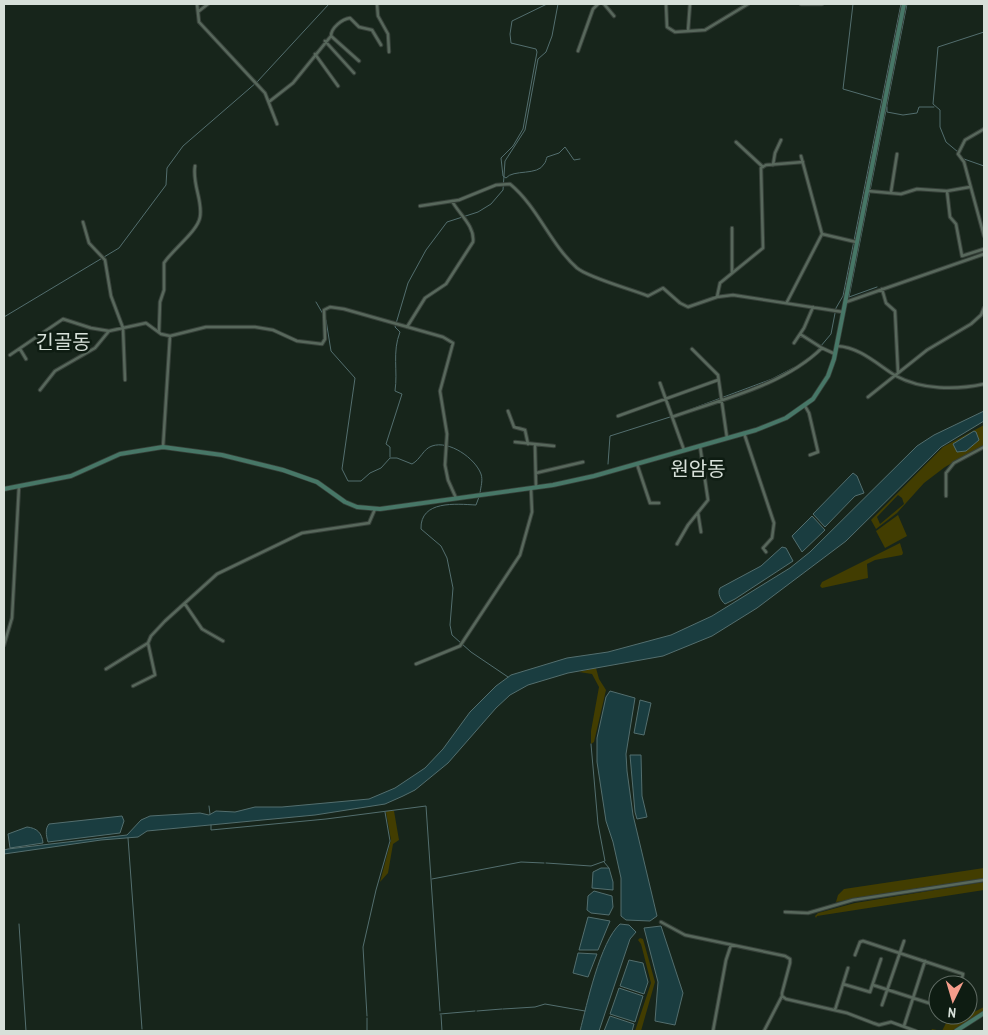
<svg xmlns="http://www.w3.org/2000/svg" width="988" height="1035" viewBox="0 0 988 1035" font-family="'Archivo Narrow','Noto Sans KR',sans-serif">
	<style>
		.green { fill: #423d01; fill-rule: evenodd }
		.water { fill: #1a3d40; stroke: #536e6e }
		.lines { fill: none; stroke-linecap: round; stroke-linejoin: round }
		.stream { stroke: #536e6e; stroke-width: 1 }
		.street-casing { stroke: #364039; stroke-width: 4.5 }
		.secondary-casing { stroke: #364039; stroke-width: 5.5 }
		.street { stroke: #58685c; stroke-width: 2.5 }
		.secondary { stroke: #477767; stroke-width: 4 }
		.labels { text-anchor: middle; stroke-width: 5; stroke-linejoin: round; paint-order: stroke }
		.quarter-label { font-size: 20px; fill: #d7e0d9; stroke: #0e1c12 }
	</style>
	<rect width="100%" height="100%" fill="#17251b"/>
	<path class="green" d="M984 425V445L945 467 924 483 897 513 876 529 871 520 943 447ZM974 431 976 432 979 440 966 451 953 444ZM898 495 902 498 904 504 880 524 877 517Z
		M898 515 907 536 885 548 876 531Z
		M900 543 903 553 902 555 875 560 867 564 868 578 822 588 820 586 822 582Z
		M596 668 599 679 606 690 594 742 591 744V731L599 687 592 674 579 672Z
		M388 811H394L399 840 393 844 388 873 380 882 391 840 386 812Z
		M984 868V879L836 902 838 895 844 889Z
		M984 882V890L817 916 816 918 815 916 818 913 855 903Z
		M640 938 643 939 655 982 641 1031H635L651 983 641 944 638 940Z
		M984 1007V1011L952 1031H931L932 1029 942 1031 950 1015H968Z"/>
	<path class="water" d="M984 411V421L941 447 846 541 757 608 712 636 663 656 568 673 528 685 510 695 496 708 448 763 415 790 403 796 385 804 315 815 147 831 138 837 101 840 4 854V850L8 849 127 835 141 820 150 816 200 813 209 815 216 811 235 812 255 807H282L369 799 395 788 425 768 443 749 470 712 496 686 511 675 567 658 608 652 671 635 712 616 790 568 810 552 917 446 934 435Z
		M974 431 976 432 979 440 966 451 957 452 953 444Z
		M853 473 857 476 864 493 855 496 825 527 813 514Z
		M812 516 825 530 802 552 792 536Z
		M782 547 786 548 793 561 735 599 725 604C721 601 717 593 720 588L761 566Z
		M610 691 635 698 626 754 627 771 633 815 657 916 650 921 626 920 621 916V878L613 842 606 821 597 762V738L606 697Z
		M640 700 651 703 644 735 634 733Z
		M630 755H641L642 796 647 817 637 819 635 812Z
		M122 816 124 821 120 833 48 842C46 835 45 829 49 824Z
		M27 827C37 828 42 833 43 843L10 848 8 834Z
		M601 868H609L613 882V890L592 888 593 872Z
		M594 891 612 896 613 907 609 915 591 913 587 910 588 896Z
		M588 917 610 921 598 950H579Z
		M620 924 629 925 636 932 630 939 599 1031H580C587 1004 600 942 620 924Z
		M661 926 683 993 675 1025 655 1021 658 982 644 928Z
		M578 953 597 954 588 977 573 973Z
		M629 960 643 963 648 982 644 994 620 986Z
		M619 988 643 996 635 1022 610 1014Z
		M610 1016 634 1024 632 1031H604Z"/>
	<g class="lines">
		<path class="stream" d="M547 4 512 21 510 34 511 43 536 49 537 52 523 129 513 146 501 158 503 176 506 178C513 169 538 176 544 164 546 162 546 159 547 157L559 153 565 147 574 160 580 159
			M853 4 843 89 881 100
			M887 107V112L903 115 917 113 919 107H934
			M958 152 946 142 940 127V110L933 104 938 47 984 32
			M964 159 984 166
			M877 287 849 297 907 4
			M316 302 323 314
			M4 317 119 248 166 185 167 168 183 146 257 82 329 4
			M326 320 331 351 355 378 342 469 348 481H361L370 473 381 468 390 458H397L412 464C421 459 423 449 432 446 449 440 475 458 481 474 483 480 481 486 480 493
			M815 353 831 334 836 308 843 296 901 4
			M686 411 772 379 793 368
			M390 457V447L386 444 402 394 395 391C398 371 392 352 400 332L395 327 408 283 426 250 447 222 478 212 491 204 503 190 505 161 525 130 538 59 546 52 552 36 558 4
			M608 464 610 436 670 417
			M479 497 476 505C456 504 420 500 421 529L441 546 447 558 453 588 450 625 452 635 471 652 508 677
			M209 806 210 814
			M211 825V830L326 819 426 806 440 1011
			M128 838 142 1029
			M604 862 609 868
			M546 863 591 866 605 861 598 824 591 744
			M432 879 521 862 544 863
			M19 924 26 1031
			M503 1009 535 1007 545 1004 585 1011
			M477 1011 502 1009
			M440 1014 475 1011
			M441 1015 442 1031
			M367 1016 363 947 376 890 390 841 385 812
			M367 1018V1031"/>
		<g class="street-casing">
			<path id="street" d="M197 4 199 22 265 93 277 124
				M377 4 378 16 388 34 389 52
				M604 4 614 16
				M666 4 667 27 675 32 705 30 748 4
				M801 4H822
				M199 11 208 4
				M688 31 690 4
				M325 41 354 73
				M578 51 593 9 598 4
				M315 54 338 86
				M359 61 331 36C331 28 342 19 350 18L359 27 372 30 381 45
				M270 101 293 83 331 36
				M984 129 965 140 958 154 964 162 984 236
				M736 142 763 167
				M773 165 775 153 781 140
				M868 191 901 194 917 189 947 191 970 187
				M947 191 950 217 956 224 962 256 984 249
				M891 192 897 154
				M420 206 459 200 496 185 510 184C538 207 550 244 577 268 589 278 631 289 648 296L663 288 680 303 688 307 717 297 733 295 843 312
				M83 222 89 243 105 260 111 296 123 328 125 380
				M822 234 856 242
				M732 272V228
				M882 289 886 303 895 311 898 372
				M717 297 720 283 763 248 761 168 766 165 803 162
				M787 302 822 234 801 156
				M846 302 984 254
				M407 327 425 298 446 284 473 242C475 226 459 214 452 201
				M159 332 160 302 164 290V263C172 250 198 231 200 217 203 200 192 185 195 166
				M800 334 822 348 835 354
				M794 343 804 328 813 307
				M837 346C860 347 878 365 896 376 922 390 956 390 984 384
				M20 349 26 359
				M692 349 718 375 727 438
				M10 355 63 319 91 328 109 331
				M660 383 684 450
				M40 390 55 371 95 348 109 331 146 323 161 334 170 336 206 327H255L273 330 297 341 322 344 325 339 324 310 330 307 344 309 443 337 453 343 440 391 447 434 445 465 448 480 456 498
				M868 397 927 350 971 324 981 315 984 308
				M805 406 809 413 818 452 810 455
				M508 411 514 427 525 430 528 444
				M618 416 718 380
				M672 417C722 399 783 386 822 348
				M744 433 774 523 772 538 763 548 766 552
				M515 442 554 446
				M535 446 536 487
				M163 447 170 336
				M637 464 650 503H659
				M536 473 583 462
				M946 496V473L954 463 984 447
				M698 513 701 532
				M677 544 688 525 708 500 700 446
				M185 604 202 629 223 641
				M4 645 12 618 19 486
				M416 664 460 646 520 555 532 512 531 489
				M106 669 148 643 151 636 165 621 217 574 302 533 369 523 375 509
				M133 686 155 675 148 643
				M785 912 808 913 853 900 984 880
				M661 922 685 935 785 956 790 959V963L782 993V996L786 999 847 1013 873 1023 879 1025 891 1022 916 1031
				M855 955 860 942 863 941 963 974 960 985
				M843 984 870 992 881 959
				M873 985 938 1006
				M882 1005 904 941
				M835 1010 848 968
				M904 1026 925 961
				M713 1031 726 960 731 945
				M764 1031 782 996"/>
		</g>
		<g class="secondary-casing">
			<path id="secondary" d="M4 489 71 476 120 454 163 447 222 455 283 470 317 482 345 502 357 507 380 509 553 485 594 476 756 430 786 418 813 399 828 376 834 359 904 4
				M956 1031 984 1013"/>
		</g>
		<use href="#street" class="street"/>
		<use href="#secondary" class="secondary"/>
	</g>
	<g class="labels">
		<g class="quarter-label">
			<text x="63" y="349">긴골동</text>
			<text x="698" y="476">원암동</text>
		</g>
	</g>
	<rect width="988" height="1035" fill="none" stroke="#d7e0d9" stroke-width="10"/>
	<g transform="translate(953 1000) rotate(185)"><circle r="24" fill="#0e1c12" stroke="#5e6a62"/>
	<path d="M0-4L9 19L0 12L-9 19Z" fill="#f49d8b"/>
	<text y="-8" font-size="14" font-weight="bold" text-anchor="middle" fill="#d7e0d9">N</text>
	</g>
</svg>
